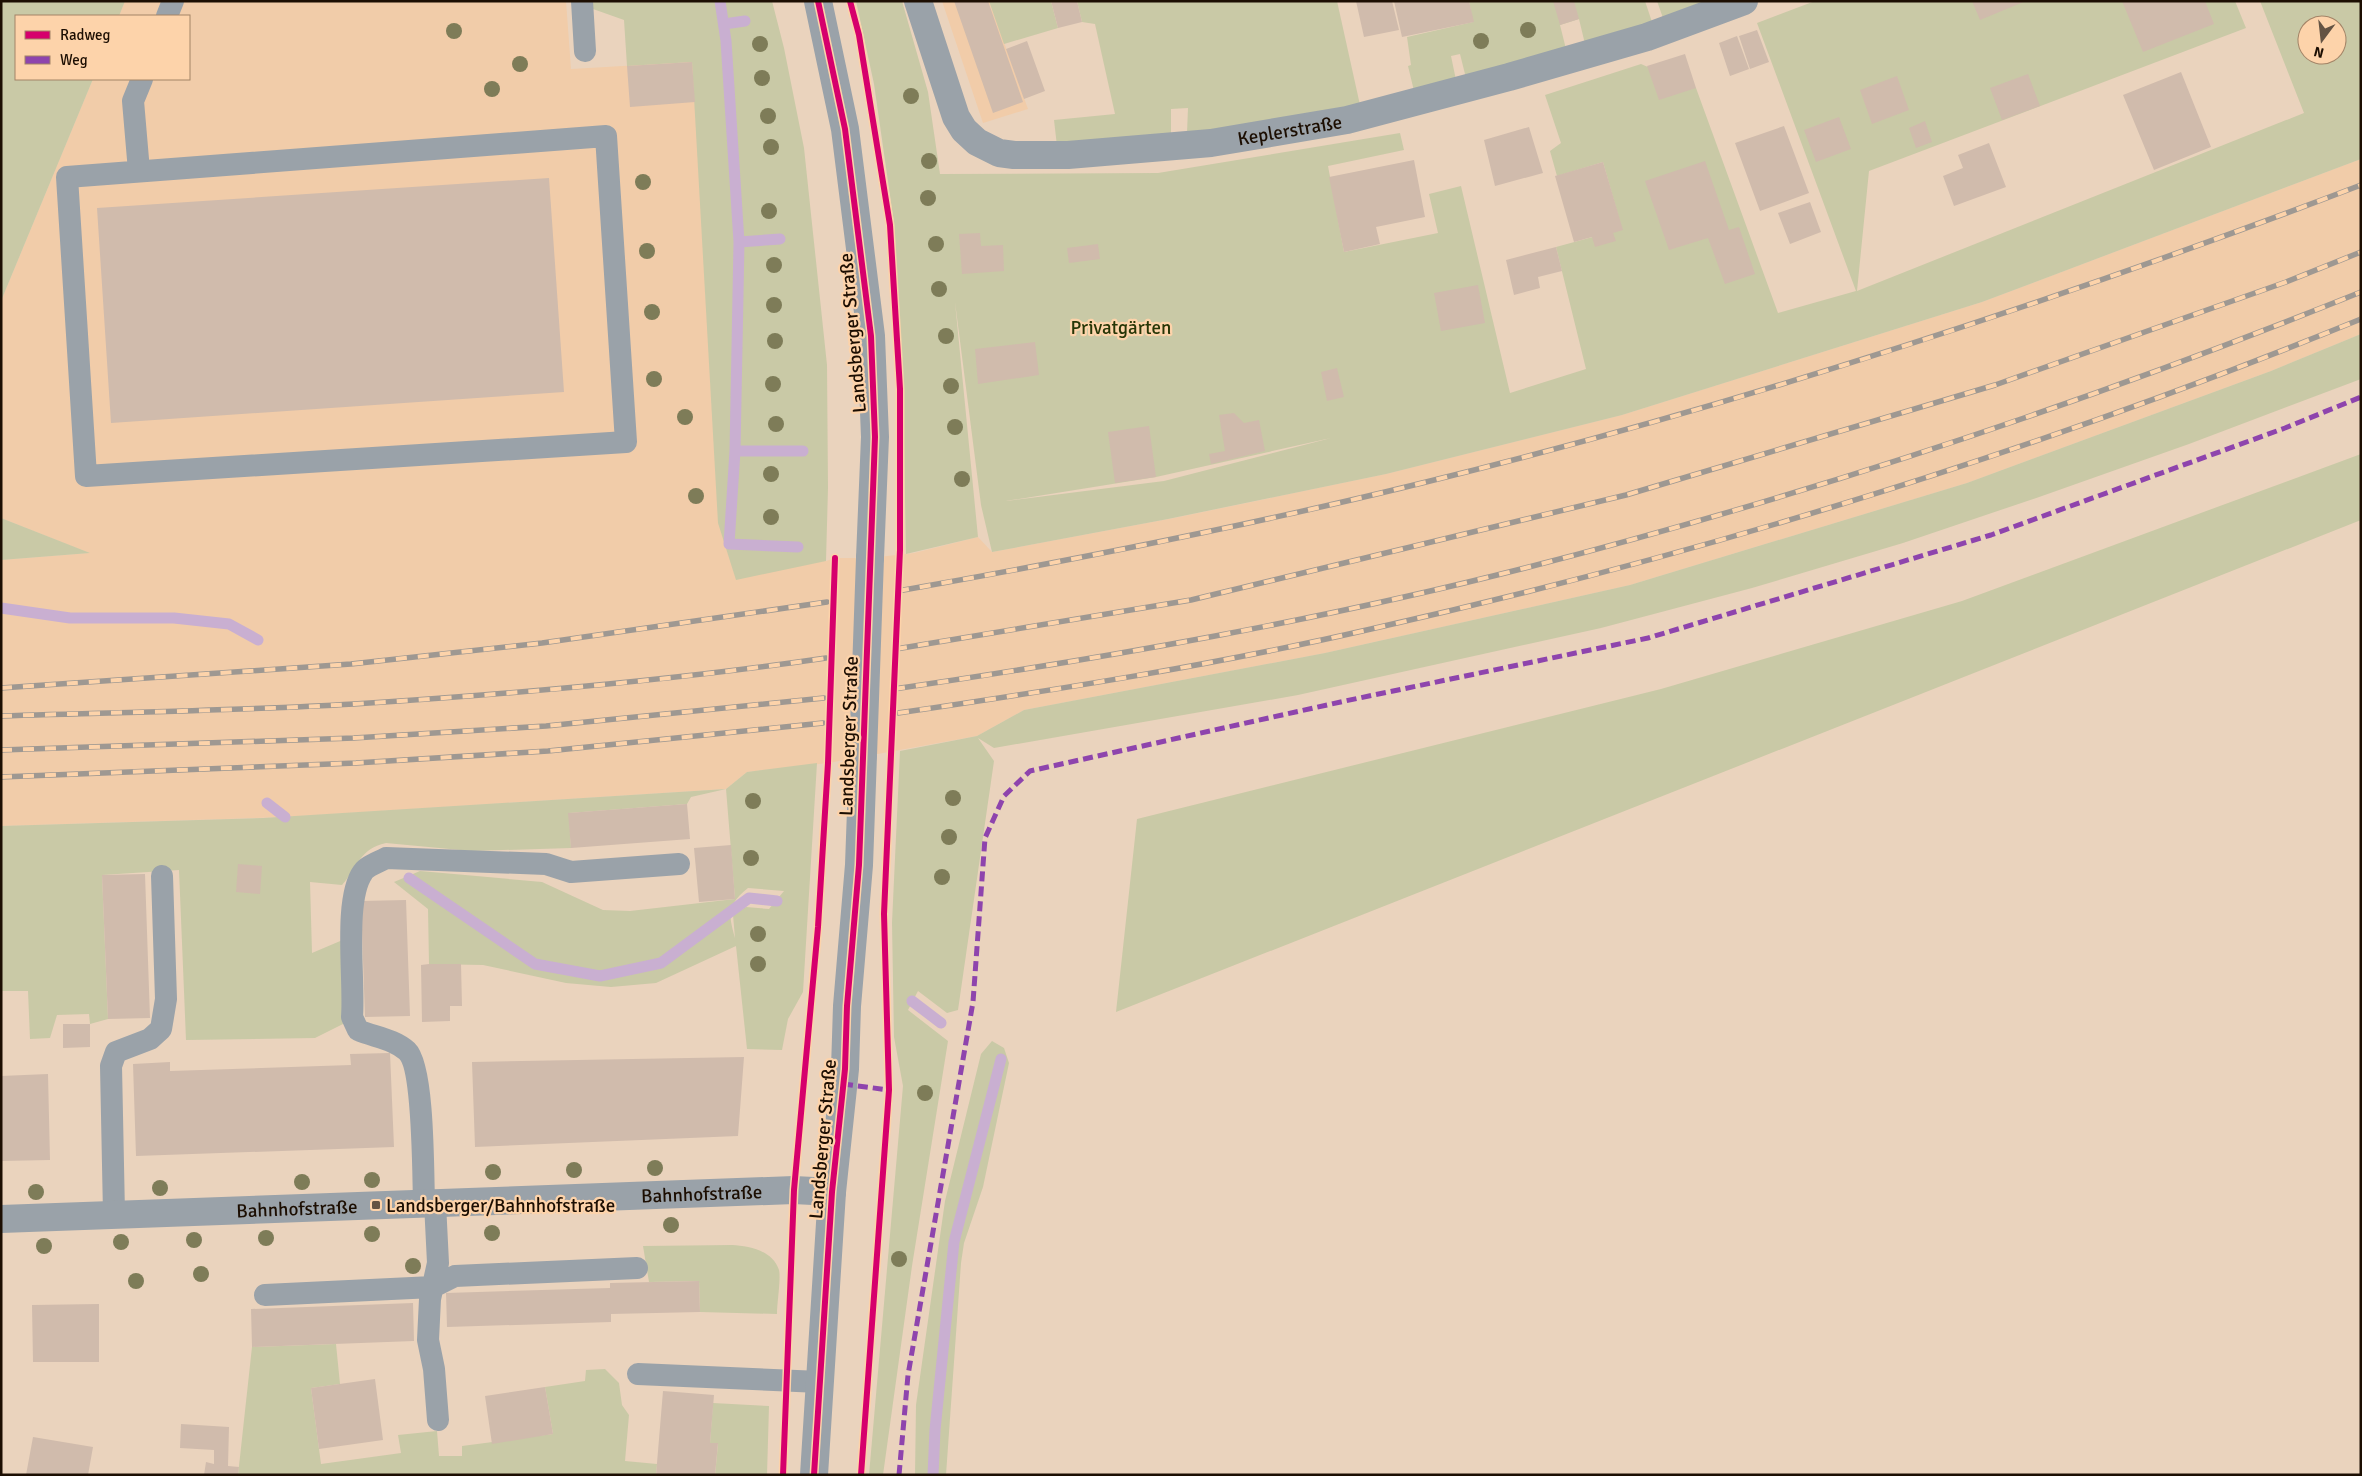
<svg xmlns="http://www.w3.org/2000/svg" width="2362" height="1476" viewBox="0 0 2362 1476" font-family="Signika,sans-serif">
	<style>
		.built { fill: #f1cca9 }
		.green { fill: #c9c9a6; fill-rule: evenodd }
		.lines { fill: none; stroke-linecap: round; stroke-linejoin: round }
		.stream { stroke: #c9afd1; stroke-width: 11 }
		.building { fill: #d0bbac }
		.service { stroke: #9aa2a9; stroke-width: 22 }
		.minor { stroke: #9aa2a9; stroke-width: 28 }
		.tertiary { stroke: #9aa2a9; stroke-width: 28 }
		.rail-casing { stroke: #9e9892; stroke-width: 5.5 }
		.rail { stroke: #fdd3aa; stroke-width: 4; stroke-dasharray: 11; stroke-linecap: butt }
		.tertiary-bridge { stroke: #9aa2a9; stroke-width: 28 }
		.quiet { stroke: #8e44ad; stroke-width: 5; stroke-dasharray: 10 5; stroke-linecap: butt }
		.cycleway-casing { stroke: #fdd3aa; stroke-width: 9 }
		.cycleway { stroke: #d6006c; stroke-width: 6 }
		.tree { fill: #7e7c58 }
		.poi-dot { fill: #645343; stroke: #fdd3aa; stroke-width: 2 }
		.labels { text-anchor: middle; stroke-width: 4.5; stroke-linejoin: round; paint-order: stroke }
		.street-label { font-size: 19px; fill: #1c0e02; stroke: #fdd3aa }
		.park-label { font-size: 19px; fill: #263506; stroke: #fdd3aa }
		.poi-label { font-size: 19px; fill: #1c0e02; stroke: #fdd3aa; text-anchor: start }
	</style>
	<rect width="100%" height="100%" fill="#ead3bd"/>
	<path class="built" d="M125 1H566L571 69 692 62 826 561 835 558H870L914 553 978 537 992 552 1174 518 1386 474 1622 415 1982 302 2361 159V334L2271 371 1967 483 1630 585 1325 653 1024 710 977 736 828 763 747 772 726 789 285 817 1 826V560L89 553 1 518V301L93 79H189V16H119Z
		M942 1H989L1028 109 983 123Z"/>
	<path class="green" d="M1 1H125L119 16H16V79H93L1 301Z
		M593 1H772L784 48 804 148 827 365 828 488 826 561 736 580 718 523 692 62 627 66 624 20 593 9Z
		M856 1H902L928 92 940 174 1158 173 1400 133 1404 150 1328 166 1344 252 1438 233 1429 194 1461 186 1510 393 1586 369 1556 247 1622 229 1603 162 1557 176 1550 151 1561 143 1545 95 1641 64 1696 88 1778 313 1856 291 1757 23 1815 1H2235L2246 28 1869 171 1857 291 2304 113 2260 1H2361V159L1982 302 1622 415 1386 474 1168 519 992 552 981 505 955 302 978 537 906 554 903 387 894 223 874 84ZM2307 25H2337V55H2307ZM1331 438 1164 481 1006 501 1156 477Z
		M989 1H1051L1058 28 1004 44Z
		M1077 1H1337L1360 105 1329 112 1187 133 1188 108 1171 109V134L1057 146 1054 120 1115 114 1095 24 1082 22Z
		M1469 1H1645L1652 22 1585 44 1579 19 1560 25 1566 49 1466 78 1460 54 1451 56 1456 80 1414 91 1408 66 1411 65 1407 37 1473 22Z
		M1657 1H1710L1663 18Z
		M2361 334V379L2189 444 2042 496 1903 543 1752 588 1601 628 1298 695 994 748 978 738 994 761 958 1010 947 1013 918 991 908 1010 948 1041 912 1266 883 1475H869L903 1086 894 1037 892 923 900 751 977 736 1024 710 1325 653 1630 585 1967 483 2271 371Z
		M2361 454V520L1116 1012 1137 819 1661 689 1962 601Z
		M1 518 90 553 1 560Z
		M817 763 803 992 788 1019 782 1050 747 1049 736 946 656 983 611 987 566 983 483 965 429 964 428 909 394 882 420 871 542 882 603 910 630 911 735 899 726 789 691 797 687 804 569 813 571 848 471 851 386 843C359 849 358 867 342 885L310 882 312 953 345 939 347 1022 315 1038 186 1040 179 870 102 875 108 1019 90 1024 89 1014 57 1015 50 1038 30 1039 28 991H1V826L263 818 726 789 747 772ZM748 888 784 891 769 909 746 907 733 915 735 938C728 913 727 905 748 888Z
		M992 1041 1004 1048 1009 1063 983 1187 964 1243 961 1263 946 1475H915L916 1405 945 1201 981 1054Z
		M732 1245C749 1246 772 1250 779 1270 781 1279 777 1303 777 1314L700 1312 699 1281 649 1282 643 1246Z
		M336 1344 340 1384 311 1388 321 1464 401 1453 398 1435 437 1431 439 1456H462V1446L553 1434 545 1387 585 1381 586 1370 605 1369 619 1383 622 1405 629 1415 625 1461 657 1464 656 1475H238L252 1347Z
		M713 1403 769 1406 767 1475H715L718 1444 710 1443Z"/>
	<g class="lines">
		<path class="stream" d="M720 1 726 41 739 242 735 451 729 544 798 547
			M724 24 745 21
			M739 242 780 239
			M735 451H803
			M1 608 70 618H174L229 624 258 640
			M267 803 285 817
			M409 878 535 964 600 976 661 963 749 898 777 901
			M912 1001 941 1023
			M933 1475 935 1430 954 1242 1001 1059"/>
	</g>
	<path class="building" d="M954 1H988L1023 102 993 113Z
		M1051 1H1077L1082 22 1058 28Z
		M1356 1H1392L1399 30 1364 37Z
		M1394 1H1469L1474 22 1402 37Z
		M1553 1H1574L1579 19 1560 25Z
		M1972 1H2026L1980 20Z
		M2122 1H2205L2214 24 2143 52Z
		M1757 30 1769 62 1750 69 1739 36Z
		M1737 36 1749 69 1730 76 1719 43Z
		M1027 41 1045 91 1024 99 1006 49Z
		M1685 54 1696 88 1659 100 1647 66Z
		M692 62 695 102 630 107 627 66Z
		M2181 72 2211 147 2154 170 2123 95Z
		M2028 74 2040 106 2002 120 1990 88Z
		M1897 76 1909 110 1872 124 1860 90Z
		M1839 117 1851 149 1816 162 1804 130Z
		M1925 121 1932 142 1916 148 1909 128Z
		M1784 126 1809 193 1760 211 1735 143Z
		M1529 127 1543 173 1495 186 1484 140Z
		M1989 143 2006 187 1954 206 1943 176 1963 168 1958 155Z
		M1414 160 1425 217 1376 227 1380 244 1344 252 1329 177Z
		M1705 161 1729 230 1739 227 1755 274 1725 284 1708 238 1669 250 1645 181Z
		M1603 162 1623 230 1613 233 1616 241 1595 247 1592 237 1574 242 1555 176Z
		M549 178 564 392 111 423 97 208Z
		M1810 202 1821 232 1790 244 1778 213Z
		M980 233 981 246 1003 245 1004 271 962 274 959 234Z
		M1098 244 1100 259 1069 263 1067 248Z
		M1556 247 1562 271 1538 277 1540 288 1514 295 1506 260Z
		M1478 285 1485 323 1441 331 1434 293Z
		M1035 342 1039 375 978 384 975 349Z
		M1337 368 1344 397 1327 401 1321 372Z
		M1234 413 1244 423 1259 420 1265 451 1211 464 1209 454 1225 451 1219 415Z
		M1149 426 1156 477 1115 483 1108 432Z
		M687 804 690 839 571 848 568 813Z
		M731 845 735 899 699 902 694 848Z
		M238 864 262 866 260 894 236 892Z
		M145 874 150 1018 108 1019 102 875Z
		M406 900 410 1016 365 1017 361 901Z
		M429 964H461L462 1006H450V1021L422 1022 421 965Z
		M63 1024H90V1047L63 1048Z
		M390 1053 394 1147 136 1156 133 1064 170 1062V1071L351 1065 350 1054Z
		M744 1057 738 1136 475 1147 472 1062Z
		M48 1074 50 1160 1 1161V1076Z
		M699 1281 700 1312 611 1314V1322L447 1327 446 1293 610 1288V1283Z
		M413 1303 414 1341 252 1347 251 1309Z
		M99 1304V1362H33L32 1305Z
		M375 1379 383 1440 319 1449 311 1388Z
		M545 1387 553 1434 492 1444 485 1396Z
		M663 1391 714 1395 710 1443H718L715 1475H656Z
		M181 1424 229 1427 228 1466 239 1467 238 1475H204L206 1462 214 1464V1450L180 1448Z
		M33 1437 93 1447 88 1475H26Z"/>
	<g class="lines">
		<path class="service" d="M582 1 585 51
			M167 16 173 1
			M606 136 626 442 86 476 67 177Z
			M139 171 133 101 142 79
			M424 1203C423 1176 424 1067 407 1051 394 1039 374 1037 358 1030L352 1017C355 980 343 900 363 872 367 866 379 862 386 858L546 864 571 872 679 864
			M435 1203 438 1263 430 1299 428 1340 434 1369 438 1420
			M114 1214 111 1066 116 1052 150 1039 161 1029 166 999 162 876
			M265 1295 433 1287 455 1276 637 1268
			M638 1374 820 1382"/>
		<g class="minor">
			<path id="s1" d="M918 1 956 117 964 130 977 142 999 153 1014 155H1068L1211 143 1347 120 1509 77 1647 37 1744 1"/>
			<path id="s2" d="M1 1219 794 1190 832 1192"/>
		</g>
		<path class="tertiary" d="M818 1 845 129 871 336 875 437 870 558
			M814 1475 832 1192 845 1069 847 1006 859 865 863 755"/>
		<g class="rail-casing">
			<path id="rail" d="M898 591C1074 560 1248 526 1422 483 1741 405 2054 302 2361 185
				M896 649 1191 600 1626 495 1995 385 2286 282 2361 252
				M1 688 351 664 542 643 827 602
				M894 689C1106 658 1317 621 1525 568 1810 495 2088 402 2361 292
				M898 713C1056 690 1215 665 1371 629 1709 553 2040 450 2361 319
				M1 716C119 712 237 711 354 704 512 694 669 681 826 658
				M1 750 354 738 546 726 824 698
				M1 777 356 763 548 751 823 723"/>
		</g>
		<use href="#rail" class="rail"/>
		<path class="tertiary-bridge" d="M863 755 870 558"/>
		<path class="quiet" d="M843 1084 889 1090V1094
			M899 1475 908 1375 973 1002 985 838 1004 796 1030 771 1345 701 1648 638 1991 535 2285 428 2361 397"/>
		<g class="cycleway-casing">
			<path id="cycleway" d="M850 1 859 35 890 225 900 389V550L884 914 889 1090 861 1475
				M783 1475 794 1190 818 927 828 763 835 558
				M814 1475 832 1192 845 1069 847 1006 859 865 875 437 871 336 845 129 818 1"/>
		</g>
		<use href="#cycleway" class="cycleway"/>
	</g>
	<g class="tree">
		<circle cx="1528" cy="30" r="8"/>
		<circle cx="454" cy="31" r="8"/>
		<circle cx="1481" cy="41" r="8"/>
		<circle cx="760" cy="44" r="8"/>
		<circle cx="520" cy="64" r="8"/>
		<circle cx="762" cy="78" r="8"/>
		<circle cx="492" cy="89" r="8"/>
		<circle cx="911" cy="96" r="8"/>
		<circle cx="768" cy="116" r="8"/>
		<circle cx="771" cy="147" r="8"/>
		<circle cx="929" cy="161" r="8"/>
		<circle cx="643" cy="182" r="8"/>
		<circle cx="928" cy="198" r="8"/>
		<circle cx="769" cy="211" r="8"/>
		<circle cx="936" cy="244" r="8"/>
		<circle cx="647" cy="251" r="8"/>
		<circle cx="774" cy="265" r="8"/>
		<circle cx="939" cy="289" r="8"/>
		<circle cx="774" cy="305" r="8"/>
		<circle cx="652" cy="312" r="8"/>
		<circle cx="946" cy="336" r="8"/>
		<circle cx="775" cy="341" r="8"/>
		<circle cx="654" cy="379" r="8"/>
		<circle cx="773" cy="384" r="8"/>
		<circle cx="951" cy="386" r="8"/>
		<circle cx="685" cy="417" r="8"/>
		<circle cx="776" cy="424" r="8"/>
		<circle cx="955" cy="427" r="8"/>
		<circle cx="771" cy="474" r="8"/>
		<circle cx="962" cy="479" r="8"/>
		<circle cx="696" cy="496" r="8"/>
		<circle cx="771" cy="517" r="8"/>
		<circle cx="953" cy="798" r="8"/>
		<circle cx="753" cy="801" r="8"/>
		<circle cx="949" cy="837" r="8"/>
		<circle cx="751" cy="858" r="8"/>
		<circle cx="942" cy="877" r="8"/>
		<circle cx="758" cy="934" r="8"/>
		<circle cx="758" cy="964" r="8"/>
		<circle cx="925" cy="1093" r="8"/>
		<circle cx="655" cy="1168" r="8"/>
		<circle cx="574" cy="1170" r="8"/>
		<circle cx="493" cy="1172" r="8"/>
		<circle cx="372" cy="1180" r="8"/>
		<circle cx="302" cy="1182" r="8"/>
		<circle cx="160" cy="1188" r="8"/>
		<circle cx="36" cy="1192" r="8"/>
		<circle cx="671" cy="1225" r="8"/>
		<circle cx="492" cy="1233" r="8"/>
		<circle cx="372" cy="1234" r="8"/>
		<circle cx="266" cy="1238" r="8"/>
		<circle cx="194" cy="1240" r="8"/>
		<circle cx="121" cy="1242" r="8"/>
		<circle cx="44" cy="1246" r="8"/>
		<circle cx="899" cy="1259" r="8"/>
		<circle cx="413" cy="1266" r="8"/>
		<circle cx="201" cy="1274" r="8"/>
		<circle cx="136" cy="1281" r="8"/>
	</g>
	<rect class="poi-dot" x="371" y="1200" width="10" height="10" rx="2.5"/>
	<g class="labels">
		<g class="street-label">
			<text dy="7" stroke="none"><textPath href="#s1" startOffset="472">Keplerstraße</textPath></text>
			<text transform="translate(852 333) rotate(-95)" y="7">Landsberger Straße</text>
			<text transform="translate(848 736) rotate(-88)" y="7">Landsberger Straße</text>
			<text transform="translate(822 1139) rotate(-85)" y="7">Landsberger Straße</text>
			<text dy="7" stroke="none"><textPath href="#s2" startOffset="701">Bahnhofstraße</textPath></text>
			<text dy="7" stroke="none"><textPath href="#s2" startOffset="296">Bahnhofstraße</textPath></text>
		</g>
		<g class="park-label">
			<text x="1121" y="334">Privatgärten</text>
		</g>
		<g class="poi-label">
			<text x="386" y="1212">Landsberger/Bahnhofstraße</text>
		</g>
	</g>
	<rect width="2362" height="1476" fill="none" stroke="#1c0e02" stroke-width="5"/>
	<rect x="15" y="15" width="175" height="65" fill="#fdd3aa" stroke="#a38467"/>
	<rect x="25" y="31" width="25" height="8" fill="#d6006c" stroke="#a38467"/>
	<text x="60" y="40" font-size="15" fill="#1c0e02">Radweg</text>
	<rect x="25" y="56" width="25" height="8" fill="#8e44ad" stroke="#a38467"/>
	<text x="60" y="65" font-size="15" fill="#1c0e02">Weg</text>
	<g transform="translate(2322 40) rotate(195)"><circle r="24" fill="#fdd3aa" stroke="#a38467"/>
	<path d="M0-4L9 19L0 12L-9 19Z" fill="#645343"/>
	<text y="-8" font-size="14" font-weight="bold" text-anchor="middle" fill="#1c0e02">N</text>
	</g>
</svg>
